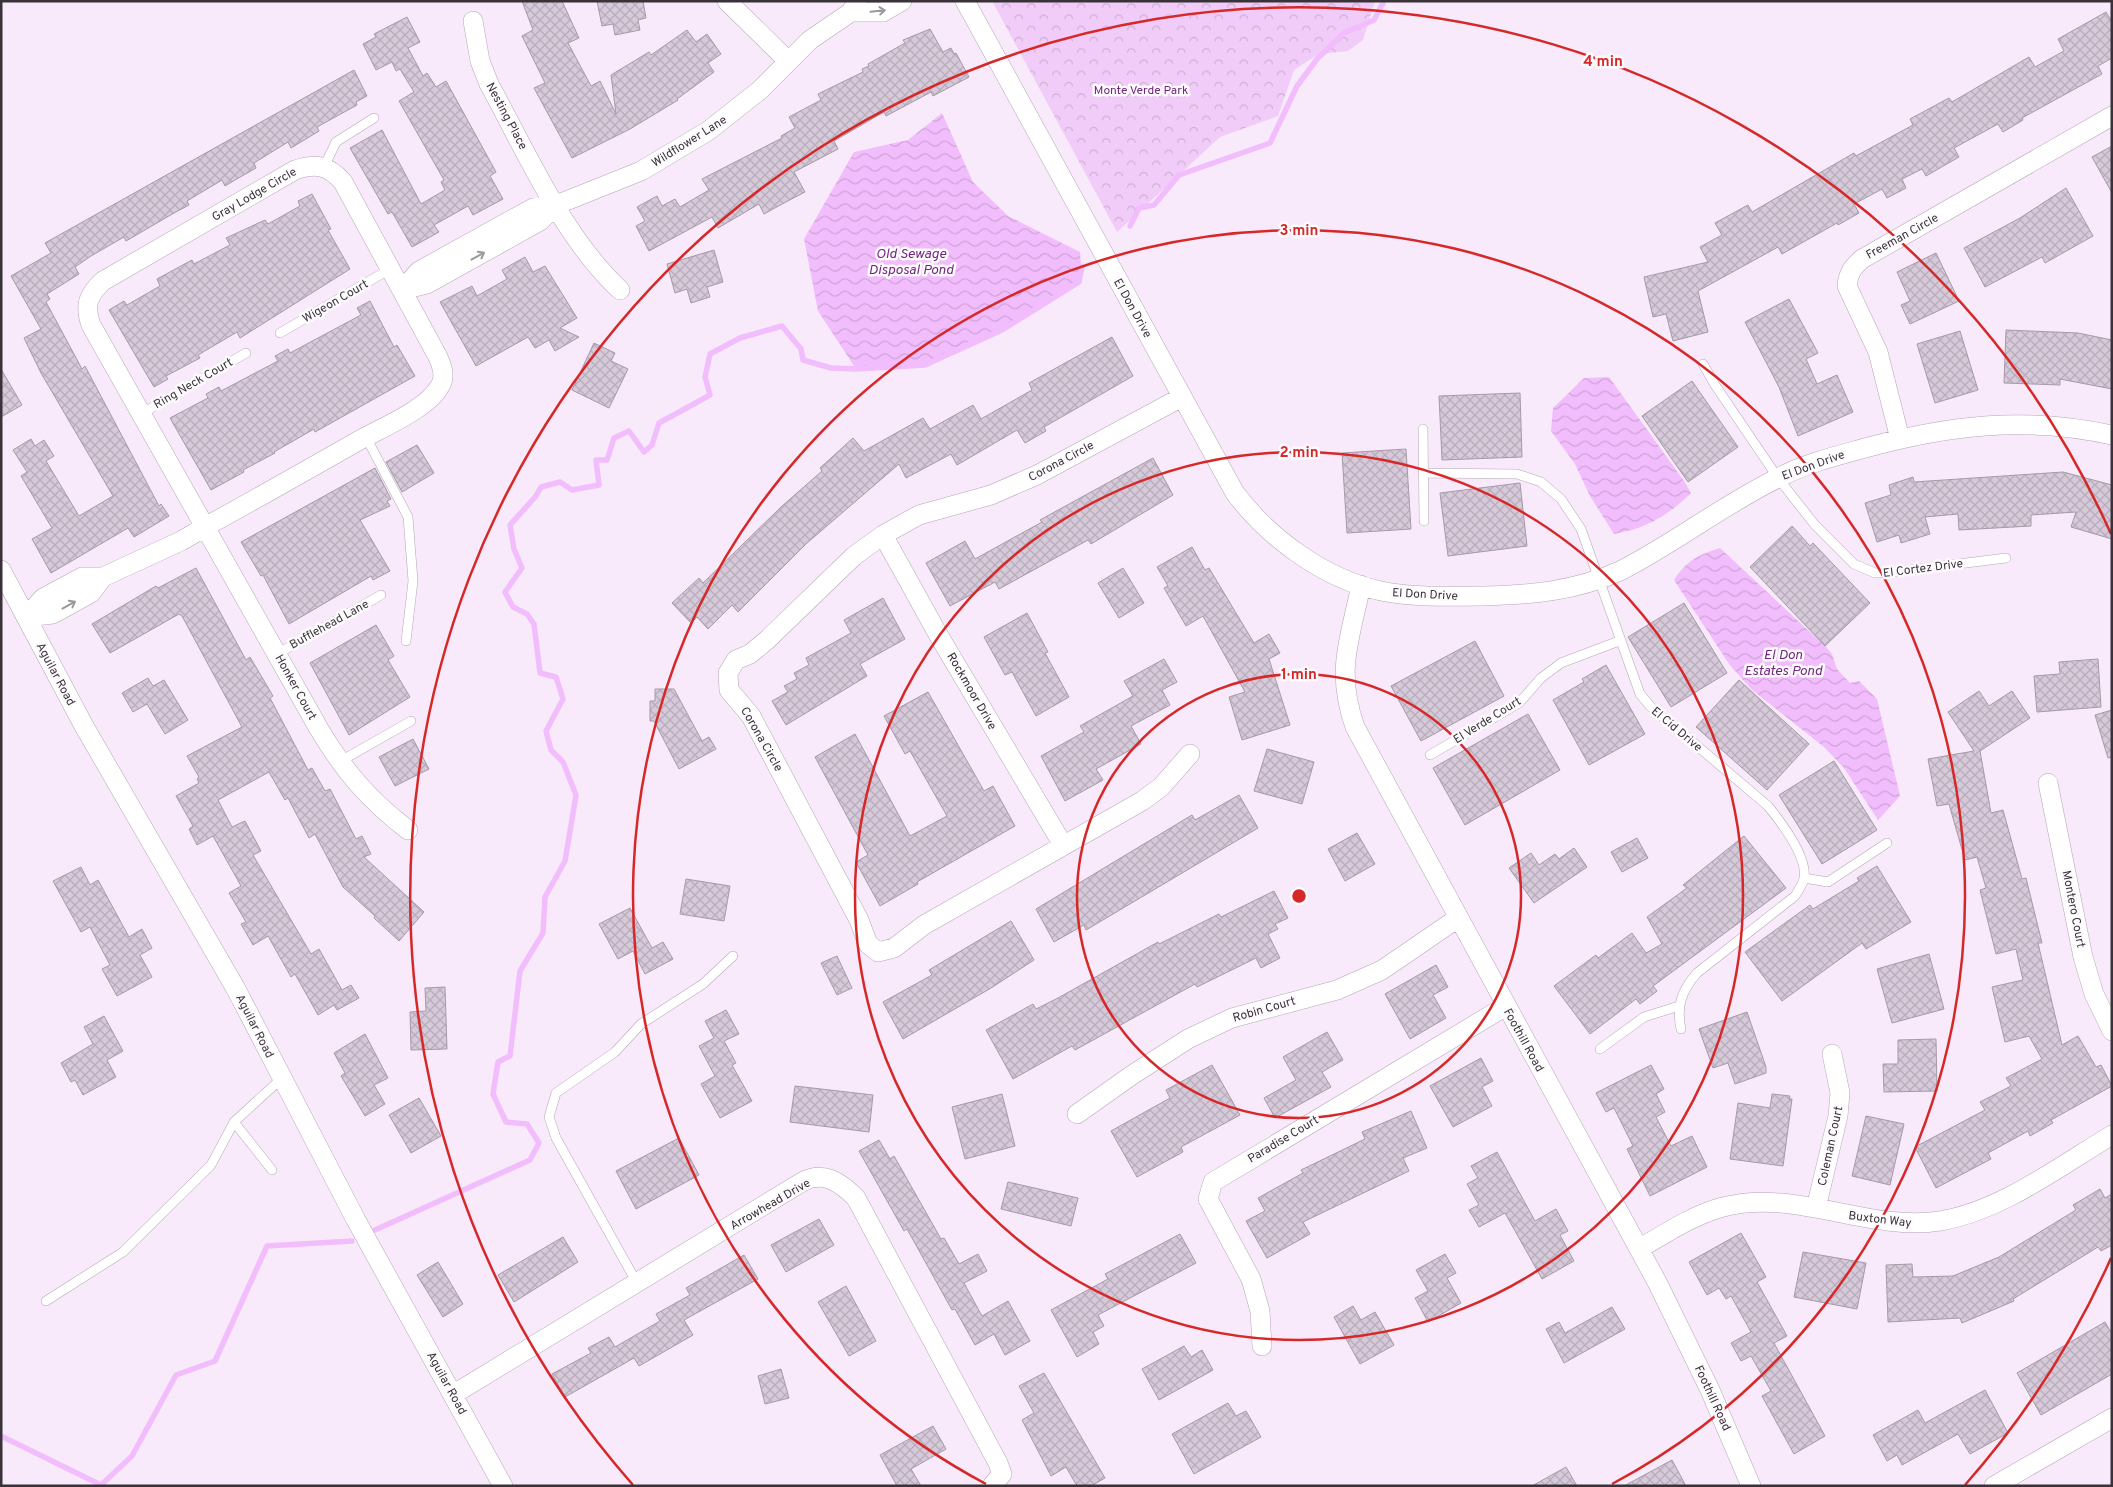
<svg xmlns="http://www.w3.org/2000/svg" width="2113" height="1487" viewBox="0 0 2113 1487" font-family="Overpass,sans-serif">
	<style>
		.park { fill: url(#park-crowns) }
		.water { fill: url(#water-waves) }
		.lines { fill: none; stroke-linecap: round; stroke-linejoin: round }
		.stream { stroke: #f2bdfc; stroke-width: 5.5 }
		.building { fill: url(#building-cross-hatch); stroke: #a699a8 }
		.service-casing { stroke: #b4a6b6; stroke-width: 10 }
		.minor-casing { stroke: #b4a6b6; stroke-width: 20 }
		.service { stroke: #fff; stroke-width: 9 }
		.minor { stroke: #fff; stroke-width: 19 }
		.oneway { stroke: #9c999c }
		.ring { fill: none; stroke: #d62828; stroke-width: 2.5 }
		.labels { text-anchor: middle; stroke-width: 5; stroke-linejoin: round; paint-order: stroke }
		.park-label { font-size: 12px; fill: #732681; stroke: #fefbfe }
		.street-label { font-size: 12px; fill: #393339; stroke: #fefbfe }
		.water-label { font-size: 14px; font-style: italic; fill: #732681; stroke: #fefbfe }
		.centre { fill: #d62828; stroke: #fefbfe; stroke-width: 2.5 }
		.ring-label { font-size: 15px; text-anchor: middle; font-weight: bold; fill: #d62828; stroke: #fefbfe; stroke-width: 5; stroke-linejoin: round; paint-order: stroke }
	</style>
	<defs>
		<pattern id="park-crowns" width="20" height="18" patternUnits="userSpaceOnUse" patternTransform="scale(1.25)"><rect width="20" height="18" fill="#f1ccf8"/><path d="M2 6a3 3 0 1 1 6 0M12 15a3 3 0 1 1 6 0" fill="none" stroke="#cfb0d5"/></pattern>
		<pattern id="water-waves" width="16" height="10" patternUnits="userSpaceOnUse" patternTransform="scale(1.25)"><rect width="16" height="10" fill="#f2bdfc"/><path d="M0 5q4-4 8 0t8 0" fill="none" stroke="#d0a3d9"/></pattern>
		<pattern id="building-cross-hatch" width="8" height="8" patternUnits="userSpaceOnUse" patternTransform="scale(1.25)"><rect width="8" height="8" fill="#d6c9d9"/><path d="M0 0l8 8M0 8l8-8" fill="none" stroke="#b8adbb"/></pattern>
	</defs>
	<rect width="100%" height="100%" fill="#f8eafa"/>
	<path class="park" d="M992 1H1375L1363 40 1348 51 1319 54 1294 70 1278 116 1220 137 1117 232Z"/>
	<path class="water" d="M942 113 973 182 1008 216 1080 252 1082 280 1002 330 925 365 856 369 818 311 804 239 854 152 908 140Z
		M1609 377 1684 481 1691 493C1669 515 1645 529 1614 534L1590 496 1575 464 1551 431 1553 408 1584 378Z
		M1720 548 1827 648 1832 654 1837 669 1850 683 1859 681 1877 699 1900 796 1878 820 1844 768 1824 747 1751 689 1729 664 1674 580C1687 560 1698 555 1720 548Z"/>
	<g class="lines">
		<path class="stream" d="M1130 226 1139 208 1154 205 1179 175 1270 143 1297 86 1317 59 1344 33 1374 20 1384 1
			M375 1230 530 1160 539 1143 527 1124 506 1122 493 1094 498 1062 510 1056 520 971 543 933 545 897 565 861 576 795 563 762 551 750 546 731 563 699 556 677 540 673 534 624 527 614 513 607 505 592 522 568 514 549 510 525 536 496 541 487 560 482 572 490 599 485 596 460H607L614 438 629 431 644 452 652 445 659 423 710 395 705 377 710 354 740 338 782 326 801 349 803 360 831 368 856 369 925 365 1002 330 1079 282 1082 267
			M1 1436 101 1485 132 1456 176 1375 215 1361 267 1246 352 1241"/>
	</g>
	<path class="building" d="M522 1H562L579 38 568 43 591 86 600 81 616 114 611 75 649 52 651 55 687 30 696 42 707 34 721 54 708 63 714 72 677 99 678 100 630 129 572 158 534 88 545 83 522 36 533 30Z
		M597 1H643L646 18 638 20 640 30 615 35 613 24 602 26Z
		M2106 12 2112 22V58L2098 66 2102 74 2022 118 2023 120 2003 132 1998 124 1954 148 1959 157 1926 176 1922 169 1902 179 1906 188 1887 198 1882 189 1854 204 1859 213 1838 225 1837 223 1782 254 1778 247 1698 291 1708 332 1673 341 1666 314 1653 317 1644 277 1708 262 1700 247 1722 235 1715 223 1748 205 1752 212 1854 153 1856 156 1913 125 1910 119 1949 98 1952 102 2029 57 2035 67 2064 51 2058 39Z
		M407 17 420 42 408 48 423 76 427 73 436 87 446 81 496 172 490 176 503 199 473 215 468 206 434 225 439 232 412 247 392 212 388 214 350 148 382 130 421 204 445 190 441 182 444 180 399 101 414 92 400 69 396 71 392 62 376 70 363 44 376 37 374 34Z
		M930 29 943 52 951 48 954 54 956 53 969 77 933 96 931 92 886 116 884 112 834 141 838 149 794 172 805 192 784 203 764 214 759 204 718 228 712 217 649 251 636 226 645 221 637 207 657 196 662 206 675 199 680 207 709 190 702 179 782 138 781 136 795 128 789 117 821 100 818 94 863 72 862 69 869 66 868 64 905 43 903 40Z
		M354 70 367 96 356 102 357 105 317 127 319 131 291 148 288 142 254 163 256 168 235 180 225 186 222 180 187 201 189 205 174 213 126 241 124 237 91 256 75 267 79 274 47 294 50 299 46 302 82 369 85 366 159 506 161 504 169 516 134 537 128 528 51 573 32 539 52 528 21 476 27 472 13 450 31 439 35 446 44 440 54 456 46 461 79 516 113 496 41 373 24 338 41 329 11 276 51 253 45 243Z
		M2112 146V193L2092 157Z
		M2066 188 2093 236 2045 263 2042 257 1985 287 1964 248 2020 218Z
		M312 194 331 229 328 230 350 269 240 338 237 332 198 355 200 358 166 376 168 379 154 387 109 310 124 301 127 305 160 286 157 279 192 260 194 264 230 245 226 238 265 220 268 224 300 206 298 201Z
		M714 250 723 282 707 287 710 297 691 303 687 289 675 293 667 264Z
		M1936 253 1959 301 1910 324 1901 305 1910 301 1897 272Z
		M525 257 533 272 545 266 577 318 560 328 579 337 555 351 549 340 535 348 528 337 476 366 440 302 472 286 477 296 507 279 502 270Z
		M1789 299 1818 353 1806 359 1817 384 1837 375 1853 412 1798 436 1779 387 1745 322Z
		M370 301 394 347 397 345 415 376 315 432 314 429 274 452 275 453 243 470 244 472 211 490 170 418 208 398 206 394 219 387 221 391 278 361 275 356 288 349 290 353 361 315 357 308Z
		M2006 330 2078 333 2112 340V389L2060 379V385L2004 383Z
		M1960 331 1978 390 1935 403 1917 344Z
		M1112 337 1133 376 1044 427 1046 431 1025 443 1017 430 957 465 951 454 906 478 899 464 807 543 738 612 732 605 708 629 697 617 691 623 672 603 699 578 703 583 781 507 822 471 820 468 853 438 864 451 923 418 930 429 973 405 981 419 1032 390 1029 383Z
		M594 343 615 353 611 361 628 369 609 408 572 390Z
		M1 369 22 405 1 417Z
		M1692 381 1738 447 1688 482 1642 416Z
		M1520 393 1522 457 1442 460 1439 396Z
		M417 445 434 473 402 492 386 462Z
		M1406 449 1411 529 1347 533 1342 453Z
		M1153 458 1173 495 1091 544 1088 540 999 589 995 582 950 606 926 563 965 541 975 559 1042 522 1040 520Z
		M375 468 391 499 387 501 390 506 360 520 390 571 373 580 371 576 289 624 263 575 261 576 241 542Z
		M2063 472 2112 485V539L2071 527 2076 512 2031 515V526L1959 530 1958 514 1925 517 1930 534 1901 543 1899 535 1877 542 1865 503 1891 495 1889 485 1913 477 1914 482Z
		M1520 483 1527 546 1448 556 1440 493Z
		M1792 526 1810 546 1813 543 1870 603 1825 646 1750 567Z
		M1192 547 1205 570 1209 568 1254 643 1269 634 1280 653 1269 659 1290 725 1242 740 1229 697 1245 692 1203 616 1186 626 1164 588 1168 586 1157 567Z
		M196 568 246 660 250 657 273 696 270 698 308 770 312 768 325 791 330 789 356 839 362 836 371 854 364 857 424 912 399 941 374 918 375 916 343 887 315 834 309 838 288 798 285 800 269 772 218 800 232 827 245 821 261 851 253 855 311 954 319 949 342 990 351 985 359 998 337 1010 334 1005 318 1015 295 974 291 977 268 936 253 945 241 924 246 922 229 893 241 886 213 836 197 845 189 829 193 826 176 796 199 783 197 779 199 777 187 756 242 727 182 616 179 614 110 653 92 624 156 586 158 588Z
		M1123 568 1144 603 1119 618 1098 583Z
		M883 598 905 639 860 664 867 676 786 725 772 701 788 692 784 686 797 679 794 673 809 665 806 658 851 633 844 620Z
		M1684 603 1727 673 1671 707 1628 637Z
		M1027 613 1048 652 1045 653 1069 697 1036 716 1012 672 1005 675 984 637Z
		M376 625 394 656 388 660 410 697 349 735 310 663Z
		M1475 641 1504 696 1421 741 1391 686Z
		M1164 659 1177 682 1162 690 1170 705 1131 726 1141 744 1096 769 1103 780 1065 801 1041 756 1084 732 1080 726 1133 696 1124 681Z
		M2098 659 2101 707 2037 712 2034 676 2060 674 2059 662Z
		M1606 665 1645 734 1589 765 1553 700 1584 682 1582 679Z
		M148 678 153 686 164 680 188 720 165 734 147 704 133 712 122 693Z
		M1739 680 1809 744 1767 790 1696 727Z
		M655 689H674L702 741 709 737 716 749 679 769 654 721H650V701H655Z
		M1979 691 1989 706 2012 691 2030 718 1980 751 1991 813 2003 810 2022 879 2026 878 2042 943H2038L2062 1045 2078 1036 2096 1067 2101 1065 2112 1086 2051 1120 2053 1123 2030 1136 2028 1131 1988 1153 1991 1159 1936 1188 1915 1147 1985 1110 1980 1102 2011 1086 2006 1078 2042 1059 2029 1036 2005 1042 1992 987 2023 980 2016 949 1996 954 1980 890 1986 888 1977 857 1965 860 1949 804 1937 806 1928 759 1974 751 1948 712Z
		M928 692 984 791 993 786 1015 826 917 882 918 884 880 906 856 862 868 855 815 757 855 734 910 836 947 816 910 751 905 754 884 716Z
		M2112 710V757L2108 758 2095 715Z
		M1528 714 1560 770 1465 825 1433 768Z
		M413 739 429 769 395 786 379 757Z
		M1267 749 1314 762 1302 804 1254 791Z
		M1834 761 1877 830 1822 864 1779 795Z
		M1239 795 1258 828 1086 930 1084 925 1054 942 1036 909 1192 815 1195 820Z
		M1357 833 1375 864 1345 881 1328 849Z
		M1744 836 1786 888 1653 986 1657 991 1640 1004 1636 999 1590 1034 1554 986 1596 955 1598 958 1632 933 1646 953 1662 944 1647 917 1687 888 1683 885Z
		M1637 838 1648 858 1622 872 1611 852Z
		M1574 848 1587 867 1534 903 1509 868 1531 853 1539 865 1555 854 1559 859Z
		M1877 866 1911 922 1866 949 1862 943 1782 1001 1745 952 1810 905 1813 909 1859 881 1857 878Z
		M81 867 90 885 98 880 129 937 142 929 152 948 140 955 152 977 117 996 102 969 110 965 90 927 81 932 53 881Z
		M686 879 730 886 724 921 680 914Z
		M1274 891 1288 918 1275 924 1278 929 1268 934 1280 958 1261 968 1256 958 1197 987 1195 984 1075 1050 1072 1046 1013 1079 986 1030 1033 1004 1036 1009 1058 998 1158 942 1159 944 1219 914 1221 917Z
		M630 908 652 948 663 942 673 959 645 974 633 951 618 959 599 924Z
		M1011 921 1034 960 991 988 903 1039 883 1002 932 975 929 970Z
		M1929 954 1944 1009 1892 1023 1877 969Z
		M837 956 852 988 837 995 821 963Z
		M1436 965 1448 987 1433 995 1446 1018 1410 1039 1385 994Z
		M445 987 447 1049 411 1050 410 1012 426 1011 425 988Z
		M726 1010 739 1034 724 1041 736 1063 732 1065 752 1101 720 1118 701 1084 715 1076 699 1046 714 1038 705 1021Z
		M1747 1012 1766 1067V1073L1735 1084 1728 1063 1713 1068 1699 1029Z
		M104 1016 123 1051 107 1060 116 1077 83 1095 75 1080 71 1082 61 1063 93 1044 84 1027Z
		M1327 1032 1343 1060 1322 1072 1331 1087 1275 1118 1264 1098 1296 1080 1283 1057Z
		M365 1034 388 1078 374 1085 385 1104 365 1116 341 1076 345 1073 334 1053Z
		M1936 1039 1937 1091 1884 1092 1883 1064H1898V1040Z
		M1481 1058 1493 1081 1482 1087 1492 1106 1453 1127 1430 1086Z
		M1212 1065 1240 1115 1181 1147 1183 1152 1137 1177 1111 1131 1170 1098 1166 1090Z
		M1651 1065 1664 1089 1656 1094 1665 1112 1656 1117 1671 1146 1692 1136 1707 1167 1650 1196 1627 1149 1633 1146 1614 1108 1606 1112 1596 1093Z
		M795 1086 873 1095 869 1132 790 1122Z
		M1002 1094 1015 1146 965 1159 952 1107Z
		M1772 1094 1790 1096 1789 1099H1792L1783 1166 1730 1159 1738 1103 1770 1108Z
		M419 1098 441 1136 411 1153 389 1115Z
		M1411 1111 1427 1148 1403 1158 1409 1171 1303 1222 1310 1234 1267 1258 1246 1221 1265 1211 1258 1198 1303 1173 1301 1170 1365 1139 1362 1132Z
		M1866 1116 1904 1124 1890 1185 1852 1176Z
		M679 1138 699 1175 636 1209 616 1171Z
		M879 1140 890 1159 894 1156 941 1239 944 1238 959 1264 978 1254 987 1271 964 1283 982 1316 1008 1301 1030 1341 1005 1355 994 1334 975 1345 955 1309 952 1310 907 1229 904 1231 859 1151Z
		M1497 1152 1535 1221 1556 1209 1568 1231 1560 1235 1574 1261 1542 1279 1505 1213 1479 1227 1469 1210 1479 1205 1467 1184 1478 1178 1471 1166Z
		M1008 1182 1078 1198 1071 1226 1001 1209Z
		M2100 1189 2105 1198 2112 1194V1245L2101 1251 2098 1247 2013 1299 2014 1301 1962 1323 1960 1318 1888 1322 1886 1265 1912 1264 1913 1277 1953 1276 1999 1257 2076 1210 2073 1205Z
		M819 1219 834 1245 786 1272 771 1245Z
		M1741 1233 1766 1277 1757 1282 1787 1336 1774 1343 1825 1436 1794 1454 1762 1396 1771 1391 1751 1356 1741 1361 1731 1343 1751 1332 1731 1296 1726 1299 1719 1288 1707 1295 1689 1262Z
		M1180 1234 1196 1263 1098 1315 1104 1326 1093 1332 1099 1344 1077 1357 1051 1310 1108 1279 1105 1274Z
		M563 1237 578 1262 514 1302 498 1275Z
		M1803 1252 1866 1263 1857 1309 1794 1297Z
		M1445 1254 1456 1273 1447 1278 1461 1303 1428 1322 1415 1298 1428 1291 1416 1270Z
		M744 1255 758 1279 684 1320 693 1335 639 1366 634 1358 565 1397 552 1374 591 1353 588 1348 609 1337 615 1347 660 1321 656 1314 690 1295 686 1288Z
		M438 1262 463 1304 443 1317 417 1275Z
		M846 1286 876 1341 849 1356 818 1302Z
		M1353 1306 1361 1320 1375 1312 1394 1345 1360 1364 1334 1317Z
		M1612 1307 1625 1329 1564 1363 1546 1329 1559 1322 1565 1333Z
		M2105 1322 2112 1334V1374L2041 1415 2017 1373Z
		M1184 1346 1191 1357 1202 1350 1213 1370 1159 1400 1142 1369Z
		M781 1369 789 1398 765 1404 758 1376Z
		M1044 1373 1105 1478 1091 1486H1077L1066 1467 1051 1476 1022 1420 1034 1413 1019 1386Z
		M1985 1390 2008 1433 1970 1454 1958 1434 1902 1465 1897 1455 1887 1461 1873 1435 1918 1410 1925 1423Z
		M1228 1403 1236 1416 1246 1411 1261 1437 1194 1474 1172 1434Z
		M933 1426 946 1449 911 1469 921 1486H897L880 1455Z
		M1672 1460 1686 1486H1624Z
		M1566 1467 1577 1486H1532Z"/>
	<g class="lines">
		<g class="service-casing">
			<path id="service" d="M324 167 336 142 374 118
				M280 333 390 269
				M1703 364 1715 385 1778 478 1815 525 1854 564 1875 573H1886L2006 558
				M141 414 246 353
				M1423 429 1424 521
				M366 437 408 517 413 581 406 641
				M1424 473 1517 474 1541 482 1561 499 1581 529 1640 694 1650 706 1768 806C1781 822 1808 857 1804 879 1802 885 1798 891 1795 896L1697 973C1682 990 1676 1006 1681 1029
				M277 654 381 595
				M1430 755 1519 703 1541 678 1561 663 1619 641
				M339 762 411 721
				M1804 878 1828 882 1887 843
				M1600 1049 1644 1017 1679 1006
				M272 1170 234 1122 282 1078
				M637 1283 556 1138 549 1117 556 1093 615 1052 641 1024 703 984 733 956
				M46 1301 123 1252 211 1165 234 1122"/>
		</g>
		<g class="minor-casing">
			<path id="minor" d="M727 1 788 61
				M965 1 1235 493C1269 538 1324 579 1381 591 1415 598 1448 596 1483 596 1531 595 1575 591 1620 571 1675 543 1724 504 1780 477 1807 463 1836 456 1865 448 1950 425 2025 416 2112 435
				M851 12H883L902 1
				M473 21 480 61 489 84C526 151 563 237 620 290
				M402 290 419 271 533 208 556 205 641 171 708 131 760 90 810 40 851 12 857 1
				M402 290 427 284 540 221 556 205
				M1182 397 1037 475 991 495 919 515 883 535 854 556 767 640 750 654 736 660 728 673 729 690 751 716 859 920 868 944 878 952 894 948 924 925 1142 801 1161 787 1190 754
				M1900 439 1878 352 1847 286C1848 273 1853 267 1862 259L2112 116
				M883 535 939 636 1063 845
				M1 570 84 726 236 989 356 1220 503 1486
				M1361 585C1350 640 1335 670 1355 727L1657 1282 1710 1390 1751 1486
				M26 617 43 598 82 577H103L181 541 205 527C256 499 307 470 358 441 381 428 428 409 440 386 446 377 442 366 438 357L343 182C328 165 316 163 295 170L103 281C88 295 84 305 91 325 167 460 243 595 319 729 344 771 369 800 408 830
				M26 617 53 614 91 593 103 577
				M2048 783 2083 957 2094 994 2112 1031
				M1077 1114 1132 1075 1188 1039 1232 1018 1337 990 1382 970 1458 918
				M1816 1208 1838 1116 1840 1093 1832 1054
				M1639 1249C1666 1233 1693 1215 1723 1207 1796 1188 1867 1232 1940 1221 2001 1211 2060 1166 2112 1135
				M1262 1346 1260 1311 1251 1279 1208 1199 1213 1182 1506 1006
				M454 1394 802 1182C824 1170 841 1183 856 1198L998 1463 1002 1474 992 1486
				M1994 1486 2112 1418"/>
		</g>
		<use href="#service" class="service"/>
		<use href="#minor" class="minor"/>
	</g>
	<defs><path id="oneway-shaft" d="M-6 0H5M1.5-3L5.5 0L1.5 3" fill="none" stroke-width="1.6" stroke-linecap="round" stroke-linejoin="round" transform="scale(1.25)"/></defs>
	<g class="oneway">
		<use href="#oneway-shaft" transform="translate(878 11) rotate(-6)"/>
		<use href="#oneway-shaft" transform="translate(478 256) rotate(-29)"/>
		<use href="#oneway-shaft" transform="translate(69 605) rotate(-29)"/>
	</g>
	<g class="ring">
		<circle cx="1299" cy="896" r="222"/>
		<circle cx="1299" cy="896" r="444"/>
		<path d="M986 1484A666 666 0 1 1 1612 1484"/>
		<path d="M2111 1258A889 889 0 0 1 1965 1485M633 1485A889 889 0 1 1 2111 534"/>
	</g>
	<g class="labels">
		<g class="park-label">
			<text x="1141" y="94">Monte Verde Park</text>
		</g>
		<g class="street-label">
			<text transform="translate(507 116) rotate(62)" y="4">Nesting Place</text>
			<text transform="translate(689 141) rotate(-32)" y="4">Wildflower Lane</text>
			<text transform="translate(254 194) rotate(-30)" y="4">Gray Lodge Circle</text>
			<text transform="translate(1902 236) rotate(-29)" y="4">Freeman Circle</text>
			<text transform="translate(335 301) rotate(-30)" y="4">Wigeon Court</text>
			<text transform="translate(1133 308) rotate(61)" y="4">El Don Drive</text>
			<text transform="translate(193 383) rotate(-30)" y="4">Ring Neck Court</text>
			<text transform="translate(1061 461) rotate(-28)" y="4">Corona Circle</text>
			<text transform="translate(1813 465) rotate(-20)" y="4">El Don Drive</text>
			<text transform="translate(1923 568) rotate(-7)" y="4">El Cortez Drive</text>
			<text transform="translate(1425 594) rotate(3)" y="4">El Don Drive</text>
			<text transform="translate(329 624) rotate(-29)" y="4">Bufflehead Lane</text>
			<text transform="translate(56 674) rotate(62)" y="4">Aguilar Road</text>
			<text transform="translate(296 687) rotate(61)" y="4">Honker Court</text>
			<text transform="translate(972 691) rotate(60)" y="4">Rockmoor Drive</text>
			<text transform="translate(1487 720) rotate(-32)" y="4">El Verde Court</text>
			<text transform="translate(1677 729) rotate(40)" y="4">El Cid Drive</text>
			<text transform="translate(762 739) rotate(60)" y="4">Corona Circle</text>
			<text transform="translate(2074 909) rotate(79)" y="4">Montero Court</text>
			<text transform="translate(1264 1009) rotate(-16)" y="4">Robin Court</text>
			<text transform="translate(255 1026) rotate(63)" y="4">Aguilar Road</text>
			<text transform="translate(1524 1040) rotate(61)" y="4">Foothill Road</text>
			<text transform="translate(1283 1139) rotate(-31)" y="4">Paradise Court</text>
			<text transform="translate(1830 1146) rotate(-78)" y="4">Coleman Court</text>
			<text transform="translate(770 1204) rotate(-30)" y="4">Arrowhead Drive</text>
			<text transform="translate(1880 1219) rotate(7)" y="4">Buxton Way</text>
			<text transform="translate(447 1383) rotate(61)" y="4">Aguilar Road</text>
			<text transform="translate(1713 1398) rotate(65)" y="4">Foothill Road</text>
		</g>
		<g class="water-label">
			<text x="911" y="258">Old Sewage<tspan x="911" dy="16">Disposal Pond</tspan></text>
			<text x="1783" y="659">El Don<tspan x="1783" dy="16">Estates Pond</tspan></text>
		</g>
	</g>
	<circle cx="1299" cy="896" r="8" class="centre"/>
	<g class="ring-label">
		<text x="1603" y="66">4 min</text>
		<text x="1299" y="235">3 min</text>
		<text x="1299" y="457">2 min</text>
		<text x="1299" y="679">1 min</text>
	</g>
	<rect width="2113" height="1487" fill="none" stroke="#393339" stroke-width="5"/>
</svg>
